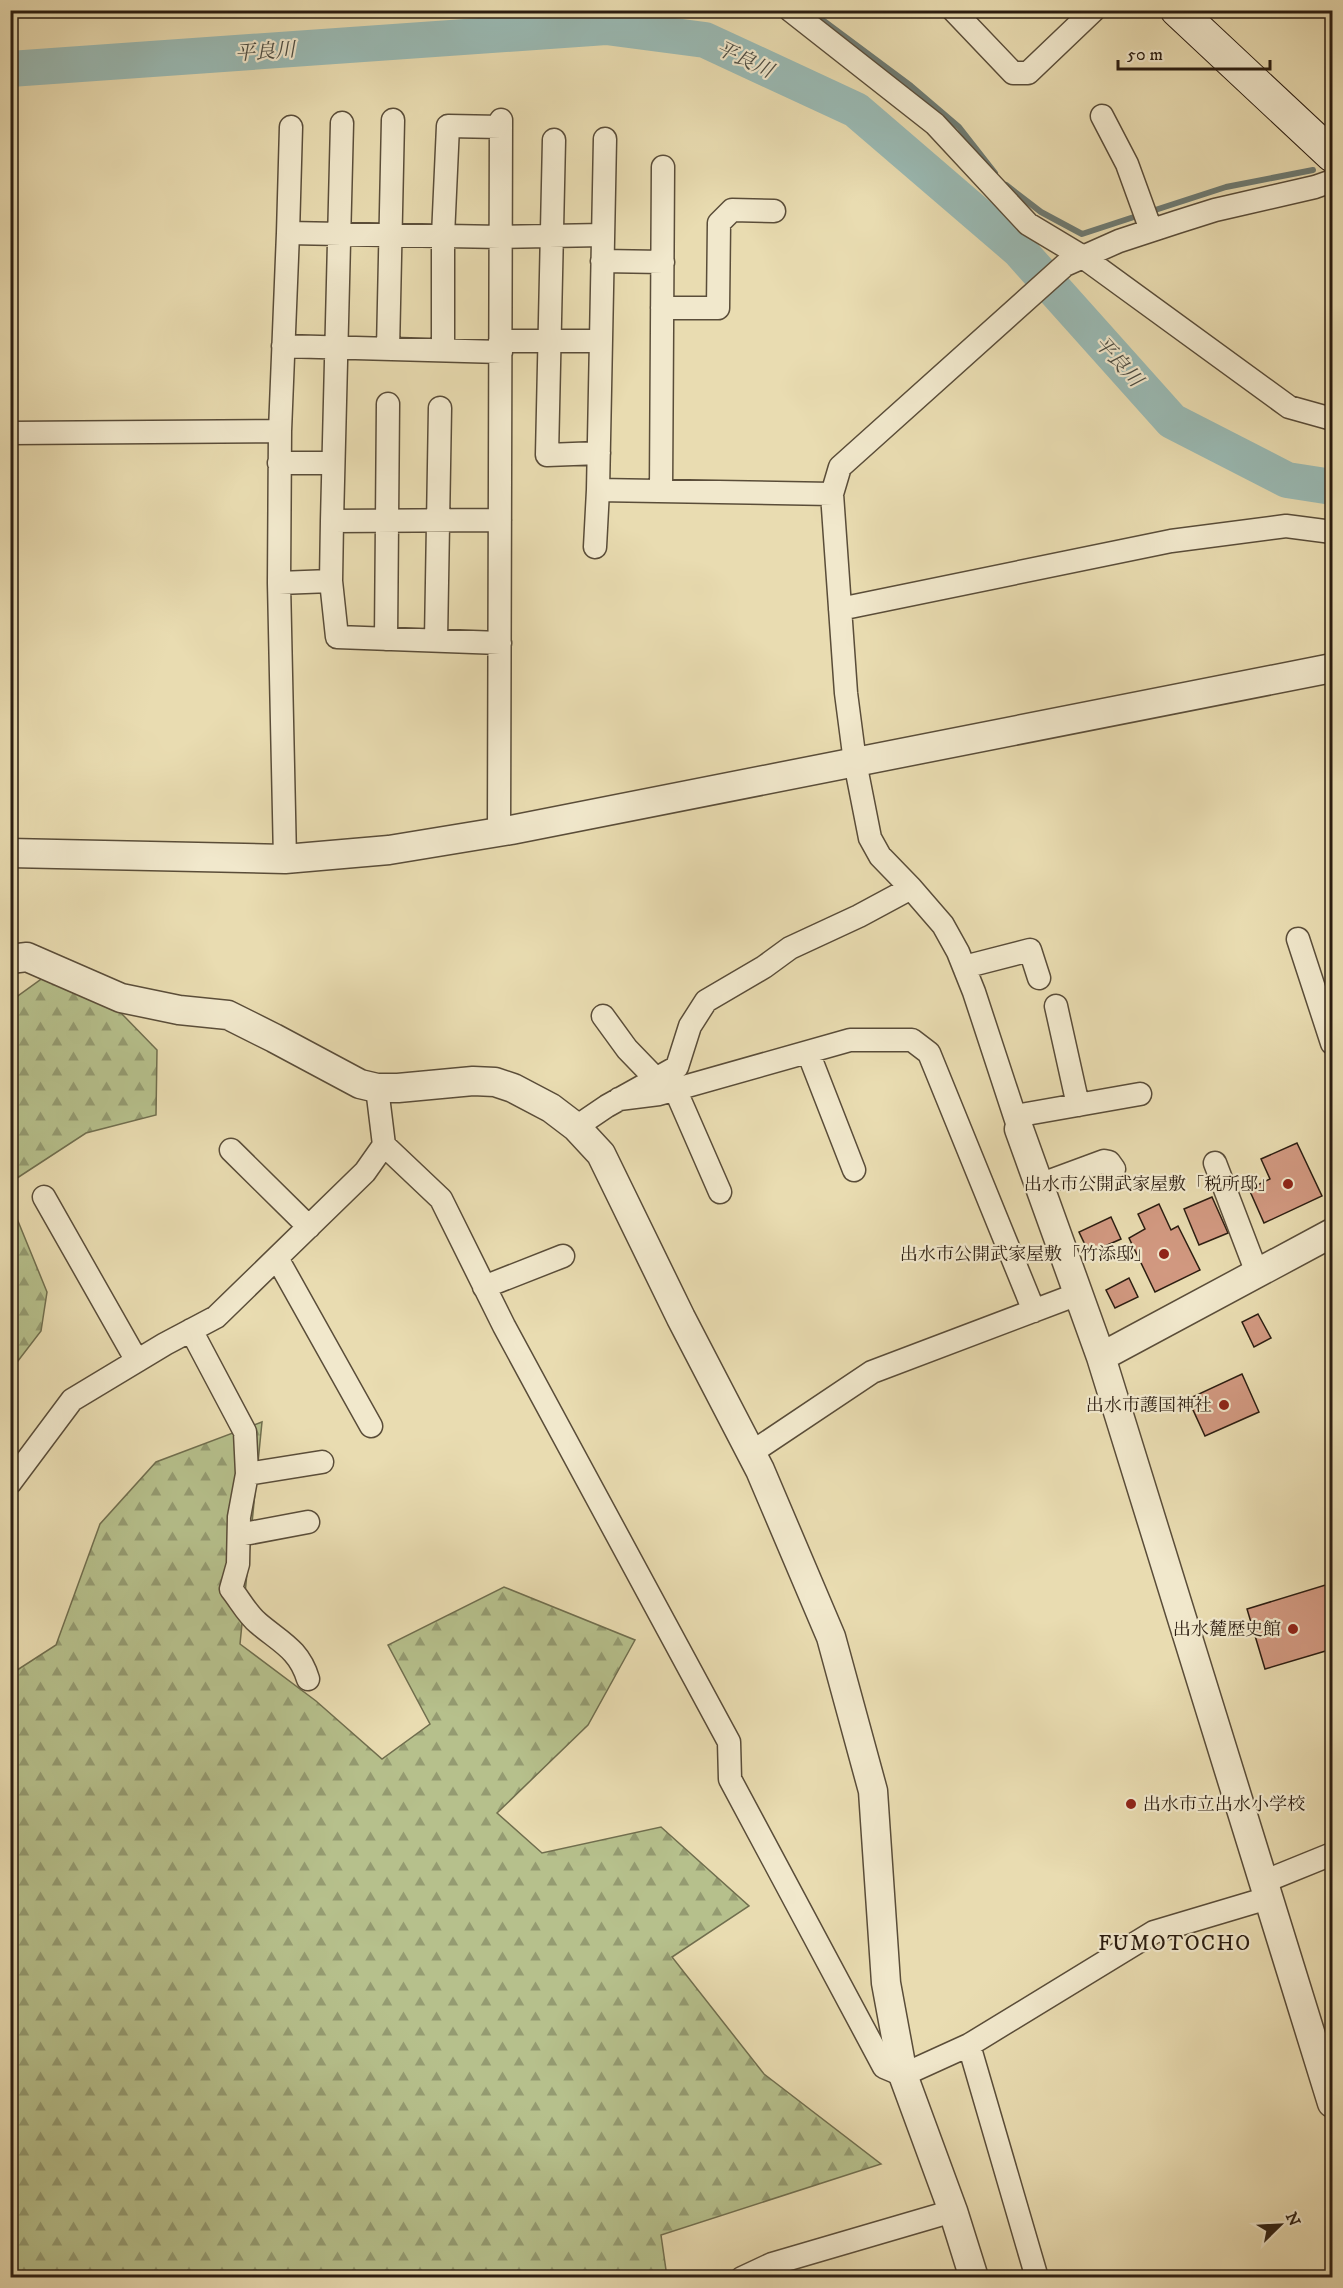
<svg xmlns="http://www.w3.org/2000/svg" width="1343" height="2288" viewBox="0 0 1343 2288" font-family="'IM FELL DW Pica','Noto Serif JP',serif">
	<style>
		.forest { fill: url(#forest-firs); stroke: #706e4e; stroke-width: 1.5 }
		.lines { fill: none; stroke-linecap: round; stroke-linejoin: round }
		.stream { stroke: #6e7b73; stroke-width: 6 }
		.river { stroke: #9abab4; stroke-width: 36 }
		.building { fill: #d29981; stroke: #2b1d11; stroke-width: 1.5 }
		.minor-casing { stroke: #5a4d39; stroke-width: 25 }
		.tertiary-casing { stroke: #5a4d39; stroke-width: 31 }
		.secondary-casing { stroke: #2b1d11; stroke-width: 35 }
		.minor { stroke: #f1e8cc; stroke-width: 22 }
		.tertiary { stroke: #f1e8cc; stroke-width: 28 }
		.secondary { stroke: #f1e8cc; stroke-width: 33 }
		.poi-dot { fill: #8f2418; stroke: #f1e8cc; stroke-width: 2 }
		.labels { text-anchor: middle; stroke-width: 4.5; stroke-linejoin: round; paint-order: stroke }
		.poi-label { font-size: 18px; fill: #2b1d11; stroke: #f1e8cc; text-anchor: end }
		.water-label { font-size: 20px; font-style: italic; fill: #4c4c42; stroke: #f1e8cc }
		.quarter-label { font-size: 21px; letter-spacing: 1.5px; fill: #2b1d11; stroke: #f1e8cc }
	</style>
	<defs>
		<pattern id="forest-firs" width="22" height="20" patternUnits="userSpaceOnUse" patternTransform="scale(1.5)"><rect width="22" height="20" fill="#b6c08c"/><path d="M5 1l3.5 6h-7zM16 11l3.5 6h-7z" fill="#949b71"/></pattern>
	</defs>
	<rect width="100%" height="100%" fill="#e9dcb1"/>
	<filter id="stains"><feTurbulence type="fractalNoise" baseFrequency=".00333" numOctaves="4"/><feColorMatrix values="0 0 0 0 .2 0 0 0 0 .09 0 0 0 0 .02 0 0 0 .5 -.17"/></filter>
	<radialGradient id="worn" r=".72"><stop offset=".6" stop-color="#630" stop-opacity="0"/><stop offset="1" stop-color="#630" stop-opacity=".3"/></radialGradient>
	<path class="forest" d="M47 975 121 1013 157 1050 156 1115 86 1133 11 1182V1001Z
		M11 1204 47 1292 41 1331 11 1370Z
		M262 1422 240 1644 316 1701 382 1759 430 1724 388 1645 504 1587 635 1640 588 1725 497 1813 542 1853 661 1827 749 1906 672 1957 764 2074 881 2164 661 2235 667 2277 11 2278V1674L56 1645 100 1524 156 1462Z"/>
	<g class="lines">
		<path class="stream" d="M809 10 911 86 959 127 995 173
			M1006 185 1041 212 1082 234 1140 215
			M1149 212 1226 187 1313 170"/>
		<path class="river" d="M10 69 606 27 705 40 856 110 1019 250 1172 421 1287 480 1332 487"/>
	</g>
	<path class="building" d="M1297 1143 1322 1196 1264 1223 1249 1189 1270 1179 1261 1159Z
		M1212 1197 1228 1233 1199 1245 1184 1209Z
		M1159 1204 1171 1230 1178 1226 1200 1270 1155 1292 1129 1238 1145 1229 1138 1214Z
		M1111 1217 1121 1239 1089 1253 1079 1232Z
		M1129 1278 1138 1297 1115 1308 1106 1290Z
		M1258 1314 1271 1338 1254 1347 1242 1322Z
		M1242 1374 1259 1412 1205 1436 1188 1399Z
		M1332 1583V1663L1329 1650 1265 1669 1247 1609Z"/>
	<g class="lines">
		<g class="minor-casing">
			<path id="minor" d="M790 10 935 124 1028 224 1083 257 1289 407 1332 419
				M953 10 1013 73H1028L1094 10
				M1102 116 1127 164 1151 230
				M342 123 332 521 500 520
				M605 139 598 490 832 494
				M554 140 547 455 599 453
				M288 233 291 127
				M602 261 663 262
				M662 308H718L719 223 732 210 774 211
				M500 341H601
				M283 346 501 352
				M388 349 393 120
				M443 350V236L448 126 501 127
				M280 431 288 233 501 237 603 235
				M10 433 280 431 279 583 285 859
				M279 463H333
				M661 491 663 167
				M595 547 598 490
				M331 581 337 637 500 643
				M279 583 331 581 332 521
				M840 609 1171 541 1286 526 1332 532
				M386 639 388 404
				M436 640 440 408
				M499 832 501 120
				M1298 939 1332 1043
				M964 967 1030 950 1039 978
				M1056 1006 1078 1105
				M603 1016 627 1049 656 1079
				M808 1052 854 1170
				M377 1088 384 1145 441 1199 504 1326 729 1742 730 1779 884 2067 903 2075 969 2045 1154 1932 1268 1898
				M675 1089 720 1192
				M619 1099 659 1094 850 1040H912L929 1053 1034 1311
				M1015 1116 1140 1094
				M576 1127 607 1106 677 1067 690 1026 706 1001 764 967 790 948 859 916 911 888
				M1019 1129 974 992 958 952 943 925 911 888 880 856 870 838 855 762 846 693 832 494 840 467 1065 265 1119 241 1177 222 1215 210 1315 187 1332 181
				M231 1150 309 1227
				M1215 1163 1257 1273
				M1039 1185 1104 1161 1109 1162 1114 1169
				M44 1197 137 1361
				M277 1258 371 1426
				M484 1287 563 1256
				M191 1330 245 1432 247 1474 239 1517 238 1564 231 1589C240 1600 247 1614 258 1623 280 1642 299 1649 308 1679
				M751 1453 872 1372 1078 1294
				M247 1474 322 1462
				M10 1483 72 1400 165 1344 216 1317 365 1172 384 1145
				M239 1535 308 1522
				M1263 1882 1332 1854
				M969 2045 1037 2278
				M742 2278 772 2264 953 2211"/>
		</g>
		<g class="tertiary-casing">
			<path id="tertiary" d="M10 853 285 859 389 850 511 830 1332 668
				M10 959 27 957 121 998 179 1010 228 1015 274 1038 360 1084 377 1088H398L473 1081 495 1082 513 1088 551 1108 576 1127 601 1154 681 1318 760 1470 831 1637 873 1791 886 1983 903 2075 953 2211 974 2278
				M1019 1129 1101 1357 1332 2103
				M1101 1357 1332 1233"/>
		</g>
		<g class="secondary-casing">
			<path id="secondary" d="M1177 10 1332 155"/>
		</g>
		<use href="#minor" class="minor"/>
		<use href="#tertiary" class="tertiary"/>
		<use href="#secondary" class="secondary"/>
	</g>
	<g class="poi-dot">
		<circle cx="1288" cy="1184" r="6"/>
		<circle cx="1164" cy="1254" r="6"/>
		<circle cx="1224" cy="1405" r="6"/>
		<circle cx="1293" cy="1629" r="6"/>
		<circle cx="1131" cy="1804" r="6"/>
	</g>
	<g class="labels">
		<g class="poi-label">
			<text x="1276" y="1190">出水市公開武家屋敷「税所邸」</text>
			<text x="1152" y="1260">出水市公開武家屋敷「竹添邸」</text>
			<text x="1212" y="1411">出水市護国神社</text>
			<text x="1281" y="1635">出水麓歴史館</text>
			<text x="1143" y="1810" text-anchor="start">出水市立出水小学校</text>
		</g>
		<g class="water-label">
			<text transform="translate(265 51) rotate(-4)" y="7">平良川</text>
			<text transform="translate(745 59) rotate(25)" y="7">平良川</text>
			<text transform="translate(1119 361) rotate(48)" y="7">平良川</text>
		</g>
		<g class="quarter-label">
			<text x="1175" y="1950">FUMOTOCHO</text>
		</g>
	</g>
	<rect width="1343" height="2288" fill="none" stroke="#e9dcb1" stroke-width="36"/>
	<rect x="12" y="12" width="1319" height="2264" fill="none" stroke="#2b1d11" stroke-width="3"/>
	<rect x="18" y="18" width="1307" height="2252" fill="none" stroke="#2b1d11" stroke-width="1.5"/>
	<g transform="translate(1280 2225) rotate(66)" stroke="#f1e8cc" stroke-width="4.5" paint-order="stroke">
	<path d="M0-4.5L10 22L0 15L-10 22Z" fill="#2b1d11"/>
	<text y="-9" font-size="16" font-weight="bold" text-anchor="middle" fill="#2b1d11">N</text>
	</g>
	<path d="M1118 60v9h152v-9" fill="none" stroke="#2b1d11" stroke-width="3"/>
	<text x="1127" y="60" font-size="18" fill="#2b1d11" stroke="#f1e8cc" stroke-width="4.5" paint-order="stroke">50 m</text>
	<rect width="100%" height="100%" filter="url(#stains)"/>
	<rect width="100%" height="100%" fill="url(#worn)"/>
</svg>
